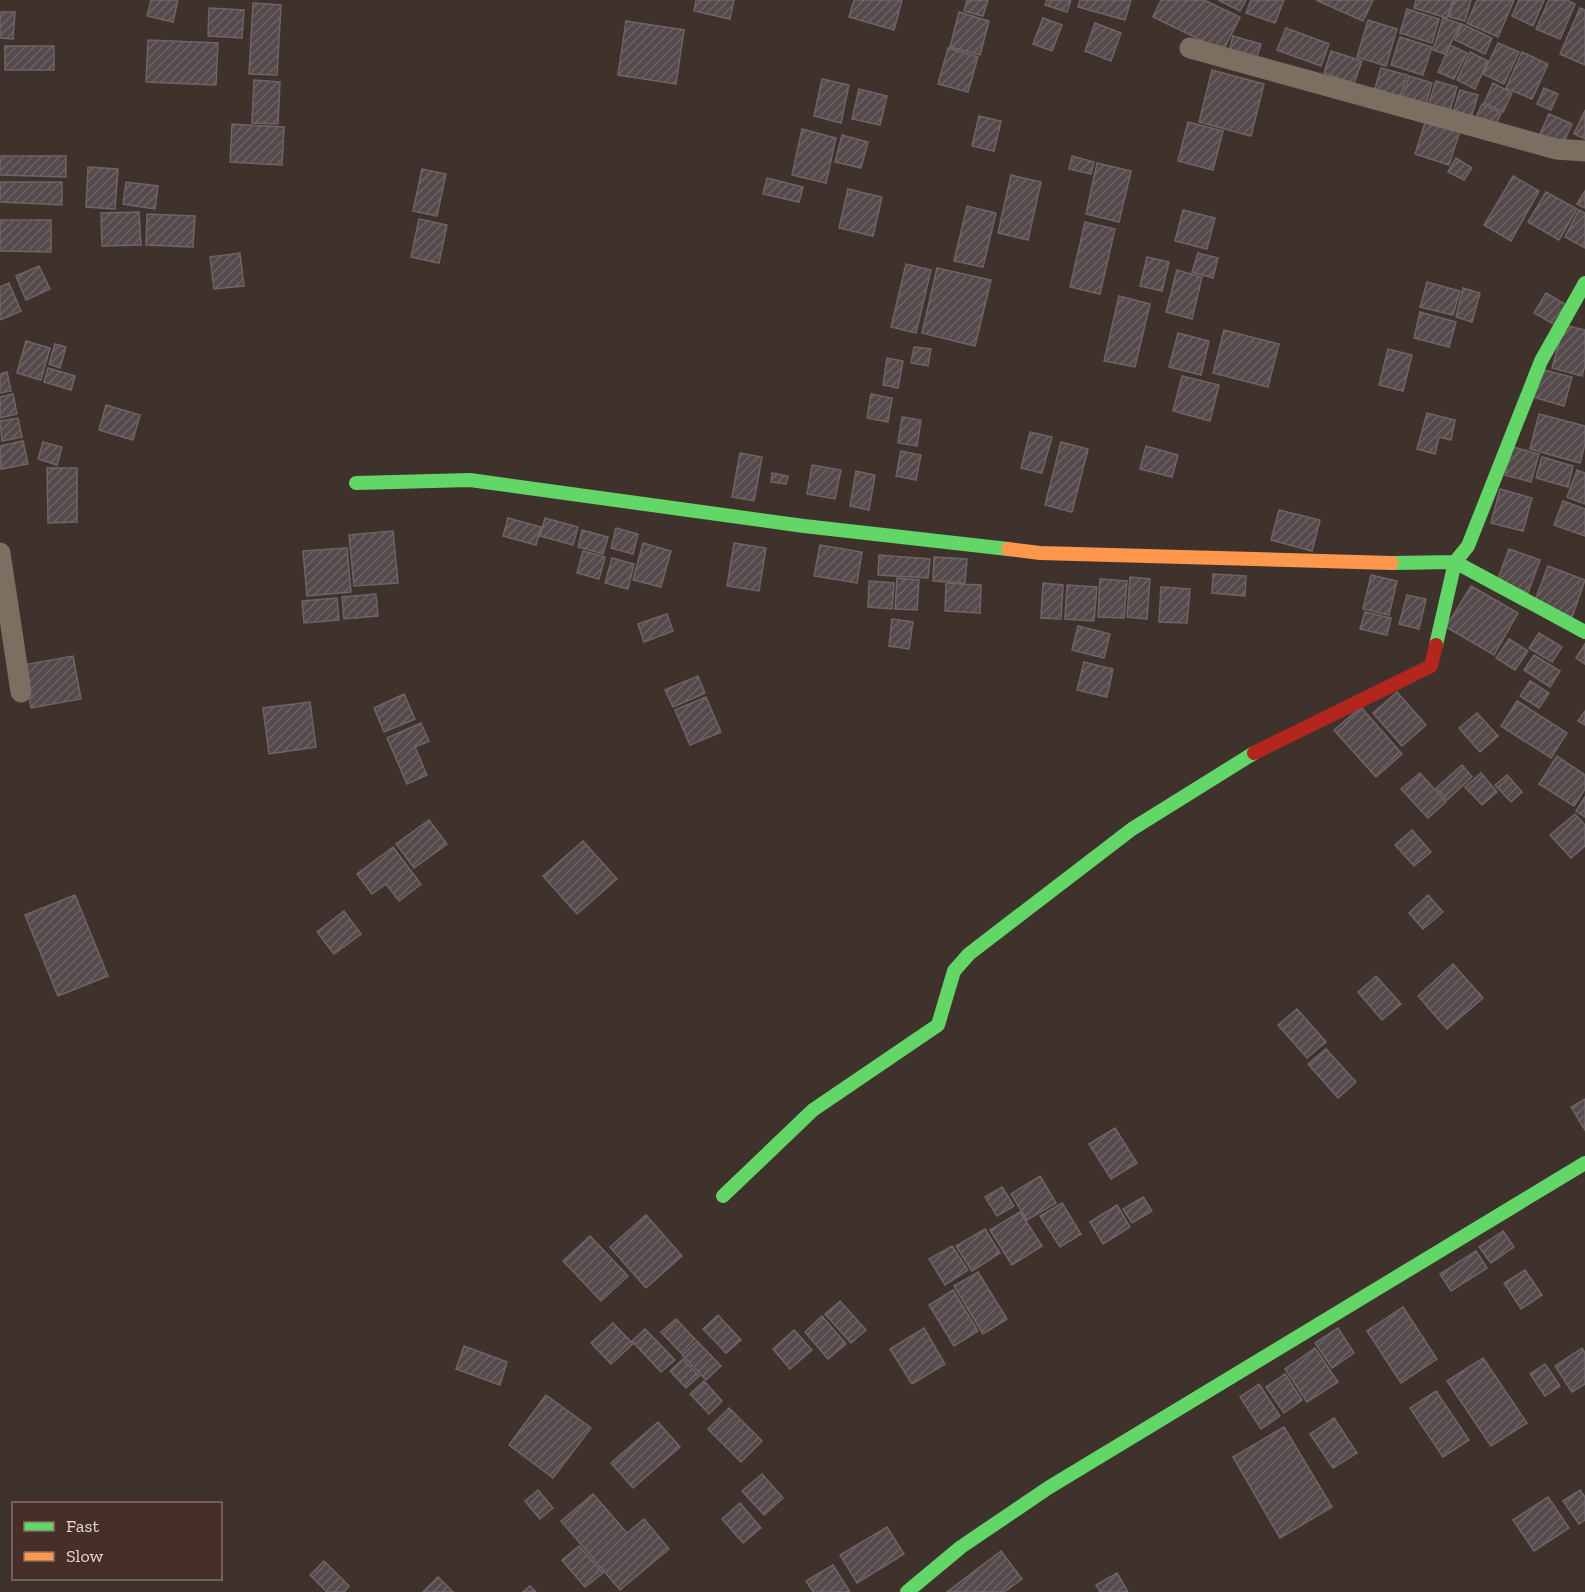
<svg xmlns="http://www.w3.org/2000/svg" width="1585" height="1592" viewBox="0 0 1585 1592" font-family="'Zilla Slab',serif">
	<style>
		.building { fill: url(#building-hatch); stroke: #6f6465; stroke-width: 1.5 }
		.lines { fill: none; stroke-linecap: round; stroke-linejoin: round }
		.street { stroke: #7c6e61; stroke-width: 21 }
		.fast { stroke: #63d668; stroke-width: 14 }
		.slow { stroke: #ff974d; stroke-width: 14 }
		.jam { stroke: #b3261e; stroke-width: 14 }
	</style>
	<defs>
		<pattern id="building-hatch" width="6" height="6" patternUnits="userSpaceOnUse" patternTransform="scale(1.5)"><rect width="6" height="6" fill="#554a4b"/><path d="M-1 1l2-2M0 6l6-6M5 7l2-2" fill="none" stroke="#6d6364"/></pattern>
	</defs>
	<rect width="100%" height="100%" fill="#3f322d"/>
	<path class="building" d="M151 0H178L173 22 147 16Z
		M696 0H734L730 19 694 11Z
		M854 0H902L894 30 849 17Z
		M967 0H988L983 16 964 11Z
		M1047 0H1071L1067 12 1045 5Z
		M1080 0H1131L1125 20 1078 7Z
		M1161 0H1204L1240 17 1223 51 1153 17Z
		M1218 0H1246L1240 11Z
		M1251 0H1284L1275 23 1246 13Z
		M1316 0H1373L1363 21Z
		M1416 0H1453L1447 18 1414 8Z
		M1454 0H1471L1465 21 1449 17Z
		M1477 0H1514L1498 37 1467 23Z
		M1519 0H1544L1533 26 1512 16Z
		M1549 0H1567L1575 4 1560 39 1536 29Z
		M253 3 281 5 277 75 249 74Z
		M209 8 244 10 242 38 208 36Z
		M1580 8 1585 10V65L1560 54Z
		M1407 9 1439 19 1432 43 1400 33Z
		M0 12H15L13 39 0 38Z
		M959 12 989 21 980 55 950 47Z
		M1043 18 1062 25 1052 51 1033 44Z
		M1443 18 1461 24 1445 54 1433 50Z
		M1368 20 1397 29 1386 66 1357 57Z
		M626 21 684 30 676 84 618 75Z
		M1095 23 1121 33 1111 61 1085 51Z
		M1462 24 1492 38 1485 54 1455 40Z
		M1286 28 1329 44 1321 66 1277 50Z
		M1233 36 1261 44 1255 63 1228 54Z
		M1400 37 1432 47 1423 75 1391 65Z
		M148 40 218 43 216 85 146 82Z
		M1498 43 1519 52 1504 84 1483 74Z
		M1450 45 1467 53 1454 79 1438 72Z
		M5 46H54V70H5Z
		M948 48 978 57 968 92 938 84Z
		M1331 51 1362 61 1354 83 1324 73Z
		M1470 52 1488 61 1475 89 1457 80Z
		M1522 52 1548 64 1532 99 1506 88Z
		M1381 68 1407 75 1399 102 1373 95Z
		M1212 70 1264 84 1251 136 1199 122Z
		M1409 76 1432 83 1424 110 1401 103Z
		M822 79 849 85 841 123 814 116Z
		M254 80 280 82 278 124 252 123Z
		M1436 81 1457 87 1448 118 1426 112Z
		M1493 83 1512 93 1503 112 1484 103Z
		M1544 88 1558 94 1551 110 1537 104Z
		M859 89 887 96 880 125 852 119Z
		M1460 90 1478 95 1470 121 1452 116Z
		M1482 104 1501 113 1494 129 1475 120Z
		M1585 110V139L1574 134Z
		M1549 114 1572 124 1562 146 1539 136Z
		M979 116 1001 121 994 151 972 146Z
		M1427 117 1461 128 1449 165 1415 154Z
		M1188 122 1223 131 1213 170 1178 161Z
		M232 124 284 127 282 165 230 162Z
		M802 129 836 138 826 183 792 175Z
		M842 135 868 142 861 168 835 162Z
		M0 156H66V177L0 175Z
		M1072 156 1094 162 1091 174 1069 169Z
		M1456 158 1472 168 1464 180 1448 172Z
		M1097 163 1131 171 1119 222 1086 214Z
		M88 167 118 169 115 209 86 207Z
		M422 169 446 174 437 216 413 211Z
		M1011 175 1041 182 1028 240 998 233Z
		M1513 176 1539 191 1511 241 1484 225Z
		M767 178 803 187 799 202 763 194Z
		M0 182H62V205L0 202Z
		M126 182 158 186 155 209 123 204Z
		M848 189 882 197 873 236 839 228Z
		M1585 191V208L1577 204Z
		M1546 192 1577 209 1559 240 1528 222Z
		M967 206 996 213 983 267 954 261Z
		M1183 210 1215 218 1207 249 1175 241Z
		M1579 210 1585 213V248L1565 237Z
		M139 212 141 245 102 246 101 213Z
		M147 214 195 216 193 247 146 245Z
		M419 219 447 225 439 263 411 257Z
		M0 220H51V252L0 251Z
		M1085 222 1115 229 1100 294 1070 287Z
		M240 253 244 286 214 289 210 257Z
		M1198 253 1218 258 1213 278 1192 272Z
		M1147 257 1169 262 1162 291 1140 286Z
		M906 264 931 270 916 333 891 327Z
		M39 266 50 289 26 300 16 276Z
		M937 268 991 280 975 346 922 333Z
		M1177 270 1202 277 1192 319 1166 312Z
		M1427 282 1460 291 1453 315 1420 307Z
		M9 283 21 311 0 320V287Z
		M1463 288 1480 293 1472 322 1456 317Z
		M1546 293 1568 306 1557 326 1534 313Z
		M1119 296 1150 304 1135 367 1104 361Z
		M1420 312 1456 322 1449 347 1414 338Z
		M1564 325 1585 330V365L1582 376 1552 368Z
		M1224 330 1279 344 1268 387 1213 373Z
		M1178 333 1209 341 1201 375 1169 367Z
		M26 341 50 348 41 380 17 373Z
		M55 344 66 347 60 368 49 364Z
		M914 347 931 349 928 366 911 363Z
		M1388 349 1412 355 1403 391 1379 385Z
		M887 358 903 361 898 388 883 385Z
		M48 368 75 376 71 390 44 382Z
		M1540 369 1572 377 1564 406 1533 397Z
		M7 372 11 391 0 393V374Z
		M1182 376 1219 385 1210 421 1173 411Z
		M13 394 17 414 0 418V397Z
		M871 394 892 398 888 422 867 418Z
		M106 405 140 415 133 440 99 430Z
		M1427 413 1455 420 1451 440 1439 437 1435 454 1417 449Z
		M1539 414 1585 426V444L1580 463 1530 449Z
		M902 417 921 420 917 446 898 443Z
		M18 418 22 437 2 441 0 421Z
		M1030 432 1052 437 1042 473 1021 468Z
		M23 441 28 464 1 469 0 446Z
		M43 442 62 447 57 465 38 459Z
		M1061 442 1088 449 1072 512 1045 505Z
		M1146 446 1178 455 1172 477 1140 469Z
		M1513 447 1539 454 1531 482 1505 475Z
		M901 451 921 455 916 480 896 476Z
		M740 453 762 457 754 501 732 497Z
		M1542 457 1573 466 1568 487 1536 478Z
		M812 465 841 470 835 499 807 494Z
		M47 468H77V522L48 523Z
		M1577 470 1585 473V504L1567 497Z
		M856 471 875 475 869 510 850 506Z
		M772 473 788 476 786 484 771 482Z
		M1500 489 1532 498 1523 531 1491 523Z
		M1563 501 1585 509V536L1554 525Z
		M1279 510 1320 520 1312 551 1271 540Z
		M508 518 541 527 536 545 503 536Z
		M545 518 578 527 573 545 540 536Z
		M616 528 638 534 633 554 611 548Z
		M582 530 608 537 603 554 578 547Z
		M393 531 398 583 354 586 349 535Z
		M643 543 671 551 661 587 633 580Z
		M734 543 766 548 759 591 727 586Z
		M820 545 862 552 857 583 814 576Z
		M347 548 351 592 307 596 303 551Z
		M1509 549 1540 560 1528 593 1497 581Z
		M583 551 605 557 599 579 577 573Z
		M879 555 930 559 928 578 878 575Z
		M934 557 967 559 965 583 933 581Z
		M612 558 634 564 628 589 605 583Z
		M1548 566 1585 580 1572 617 1534 603Z
		M1213 574 1246 576 1245 596 1212 593Z
		M1371 575 1397 581 1389 615 1363 609Z
		M1130 577 1150 579 1147 619 1127 617Z
		M897 578 919 580 917 610 895 609Z
		M1100 579 1127 581 1124 618 1098 617Z
		M869 581 894 583 892 609 868 607Z
		M946 583 981 585 980 613 945 611Z
		M1043 583 1063 585 1061 619 1041 618Z
		M1067 585 1097 587 1094 621 1065 619Z
		M1471 586 1518 613 1494 655 1446 627Z
		M1161 587 1190 589 1187 623 1159 622Z
		M376 594 378 616 344 619 342 597Z
		M1407 595 1426 599 1419 629 1399 624Z
		M337 598 339 620 304 623 302 601Z
		M1365 612 1391 618 1387 635 1360 629Z
		M667 614 673 631 644 642 638 624Z
		M892 619 913 622 909 649 889 646Z
		M1078 626 1110 634 1104 658 1072 650Z
		M1539 633 1562 647 1552 662 1529 648Z
		M1509 639 1528 651 1515 670 1496 658Z
		M1585 644V664L1576 658Z
		M1534 655 1560 671 1550 687 1524 670Z
		M73 656 81 699 31 708 23 665Z
		M1084 662 1113 669 1107 697 1077 690Z
		M698 676 705 693 673 707 665 690Z
		M1530 681 1549 693 1539 708 1520 696Z
		M1397 692 1426 725 1402 746 1373 713Z
		M404 694 415 719 384 732 374 708Z
		M706 697 721 732 690 745 675 710Z
		M1517 701 1567 733 1551 758 1501 726Z
		M310 702 316 747 269 754 263 708Z
		M1361 707 1402 754 1376 777 1334 730Z
		M1585 711V725L1578 721Z
		M1477 713 1498 736 1480 752 1459 728Z
		M421 723 429 741 415 747 427 775 407 784 387 738Z
		M1557 756 1585 775V789L1574 806 1539 784Z
		M1462 765 1472 777 1447 800 1436 788Z
		M1420 773 1446 802 1428 818 1401 789Z
		M1481 773 1497 792 1482 805 1465 787Z
		M1507 775 1522 792 1511 802 1495 785Z
		M1585 797V817L1576 811Z
		M1575 814 1585 825V846L1571 858 1550 835Z
		M429 820 447 844 414 868 396 844Z
		M1412 830 1431 852 1414 866 1395 845Z
		M583 841 617 879 577 914 543 876Z
		M393 847 421 884 399 901 386 884 372 894 357 874Z
		M75 895 108 976 58 996 25 915Z
		M1428 895 1443 912 1423 929 1409 913Z
		M344 911 361 934 334 954 317 932Z
		M1453 964 1483 998 1447 1029 1418 996Z
		M1376 976 1401 1004 1382 1020 1358 992Z
		M1297 1009 1326 1042 1307 1058 1278 1025Z
		M1326 1049 1356 1082 1338 1098 1308 1064Z
		M1585 1099V1130L1571 1107Z
		M1115 1128 1137 1163 1111 1179 1089 1144Z
		M1040 1176 1056 1203 1027 1220 1011 1194Z
		M1002 1187 1014 1206 997 1216 985 1197Z
		M1143 1197 1152 1211 1132 1223 1123 1209Z
		M1062 1203 1081 1234 1060 1247 1040 1216Z
		M1117 1205 1130 1227 1103 1244 1090 1222Z
		M1020 1212 1042 1246 1012 1265 990 1230Z
		M646 1215 682 1256 646 1288 610 1247Z
		M985 1229 1000 1253 972 1271 956 1246Z
		M1503 1231 1514 1247 1491 1263 1479 1247Z
		M590 1236 628 1276 601 1301 563 1261Z
		M952 1246 968 1270 945 1285 929 1259Z
		M1476 1251 1487 1268 1451 1291 1440 1274Z
		M1525 1270 1542 1295 1521 1309 1504 1283Z
		M978 1272 1007 1319 983 1334 954 1286Z
		M953 1290 978 1331 954 1346 929 1305Z
		M840 1301 866 1330 851 1343 825 1314Z
		M1403 1307 1437 1359 1401 1383 1367 1331Z
		M718 1315 741 1340 726 1353 703 1329Z
		M822 1316 846 1344 828 1359 805 1332Z
		M676 1319 695 1339 681 1353 661 1332Z
		M613 1323 633 1344 611 1364 591 1343Z
		M924 1328 945 1364 912 1384 890 1349Z
		M1338 1328 1354 1353 1332 1368 1315 1343Z
		M645 1329 675 1360 661 1372 632 1341Z
		M794 1330 812 1350 790 1369 773 1349Z
		M697 1341 721 1366 706 1380 682 1355Z
		M464 1346 507 1362 500 1385 456 1369Z
		M1315 1348 1338 1382 1307 1402 1285 1369Z
		M1582 1348 1585 1353V1384L1572 1392 1555 1366Z
		M1483 1358 1527 1423 1491 1446 1447 1381Z
		M683 1359 699 1376 686 1388 670 1371Z
		M1545 1364 1560 1386 1545 1396 1530 1374Z
		M1285 1374 1302 1400 1284 1413 1266 1387Z
		M704 1381 722 1401 709 1414 690 1394Z
		M1259 1384 1280 1416 1261 1429 1240 1397Z
		M1436 1391 1469 1440 1443 1457 1410 1408Z
		M546 1395 591 1428 553 1478 509 1445Z
		M729 1408 762 1441 741 1462 708 1429Z
		M1334 1418 1357 1453 1333 1468 1310 1434Z
		M658 1422 680 1447 633 1488 611 1463Z
		M1284 1427 1332 1507 1280 1538 1233 1457Z
		M762 1474 783 1498 764 1515 742 1491Z
		M538 1490 553 1508 540 1519 525 1501Z
		M1580 1490 1585 1497V1520L1579 1524 1563 1501Z
		M593 1494 627 1533 644 1519 669 1549 620 1590 561 1521Z
		M1548 1497 1569 1528 1534 1551 1513 1520Z
		M740 1503 761 1528 743 1543 722 1519Z
		M887 1527 904 1554 857 1583 840 1555Z
		M579 1546 603 1573 585 1587 562 1560Z
		M1001 1551 1022 1579 1004 1592H947Z
		M324 1561 349 1586 344 1592H327L310 1575Z
		M833 1565 850 1592H813L806 1581Z
		M1117 1573 1128 1592H1100L1096 1585Z
		M438 1577 453 1592H423Z
		M530 1586 536 1592H523Z"/>
	<g class="lines">
		<path class="street" d="M1190 48 1556 149 1585 151
			M0 553 21 692"/>
		<path class="fast" d="M356 483 470 480 804 526 1008 549
			M1392 563 1455 562 1468 546 1541 361 1585 283
			M1436 645 1455 562 1585 632
			M723 1196 813 1110 938 1025 954 971 969 954 1132 829 1254 753
			M907 1592 961 1547 1048 1488 1585 1163"/>
		<path class="slow" d="M1008 549 1040 553 1392 563"/>
		<path class="jam" d="M1254 753 1431 666 1436 645"/>
	</g>
	<rect x="12" y="1502" width="210" height="78" fill="#462f26" stroke="#86726b" stroke-width="1.5"/>
	<rect x="24" y="1522" width="30" height="9" fill="#63d668" stroke="#86726b" stroke-width="1.5"/>
	<text x="66" y="1532" font-size="18" fill="#e7d7d2">Fast</text>
	<rect x="24" y="1552" width="30" height="9" fill="#ff974d" stroke="#86726b" stroke-width="1.5"/>
	<text x="66" y="1562" font-size="18" fill="#e7d7d2">Slow</text>
</svg>
